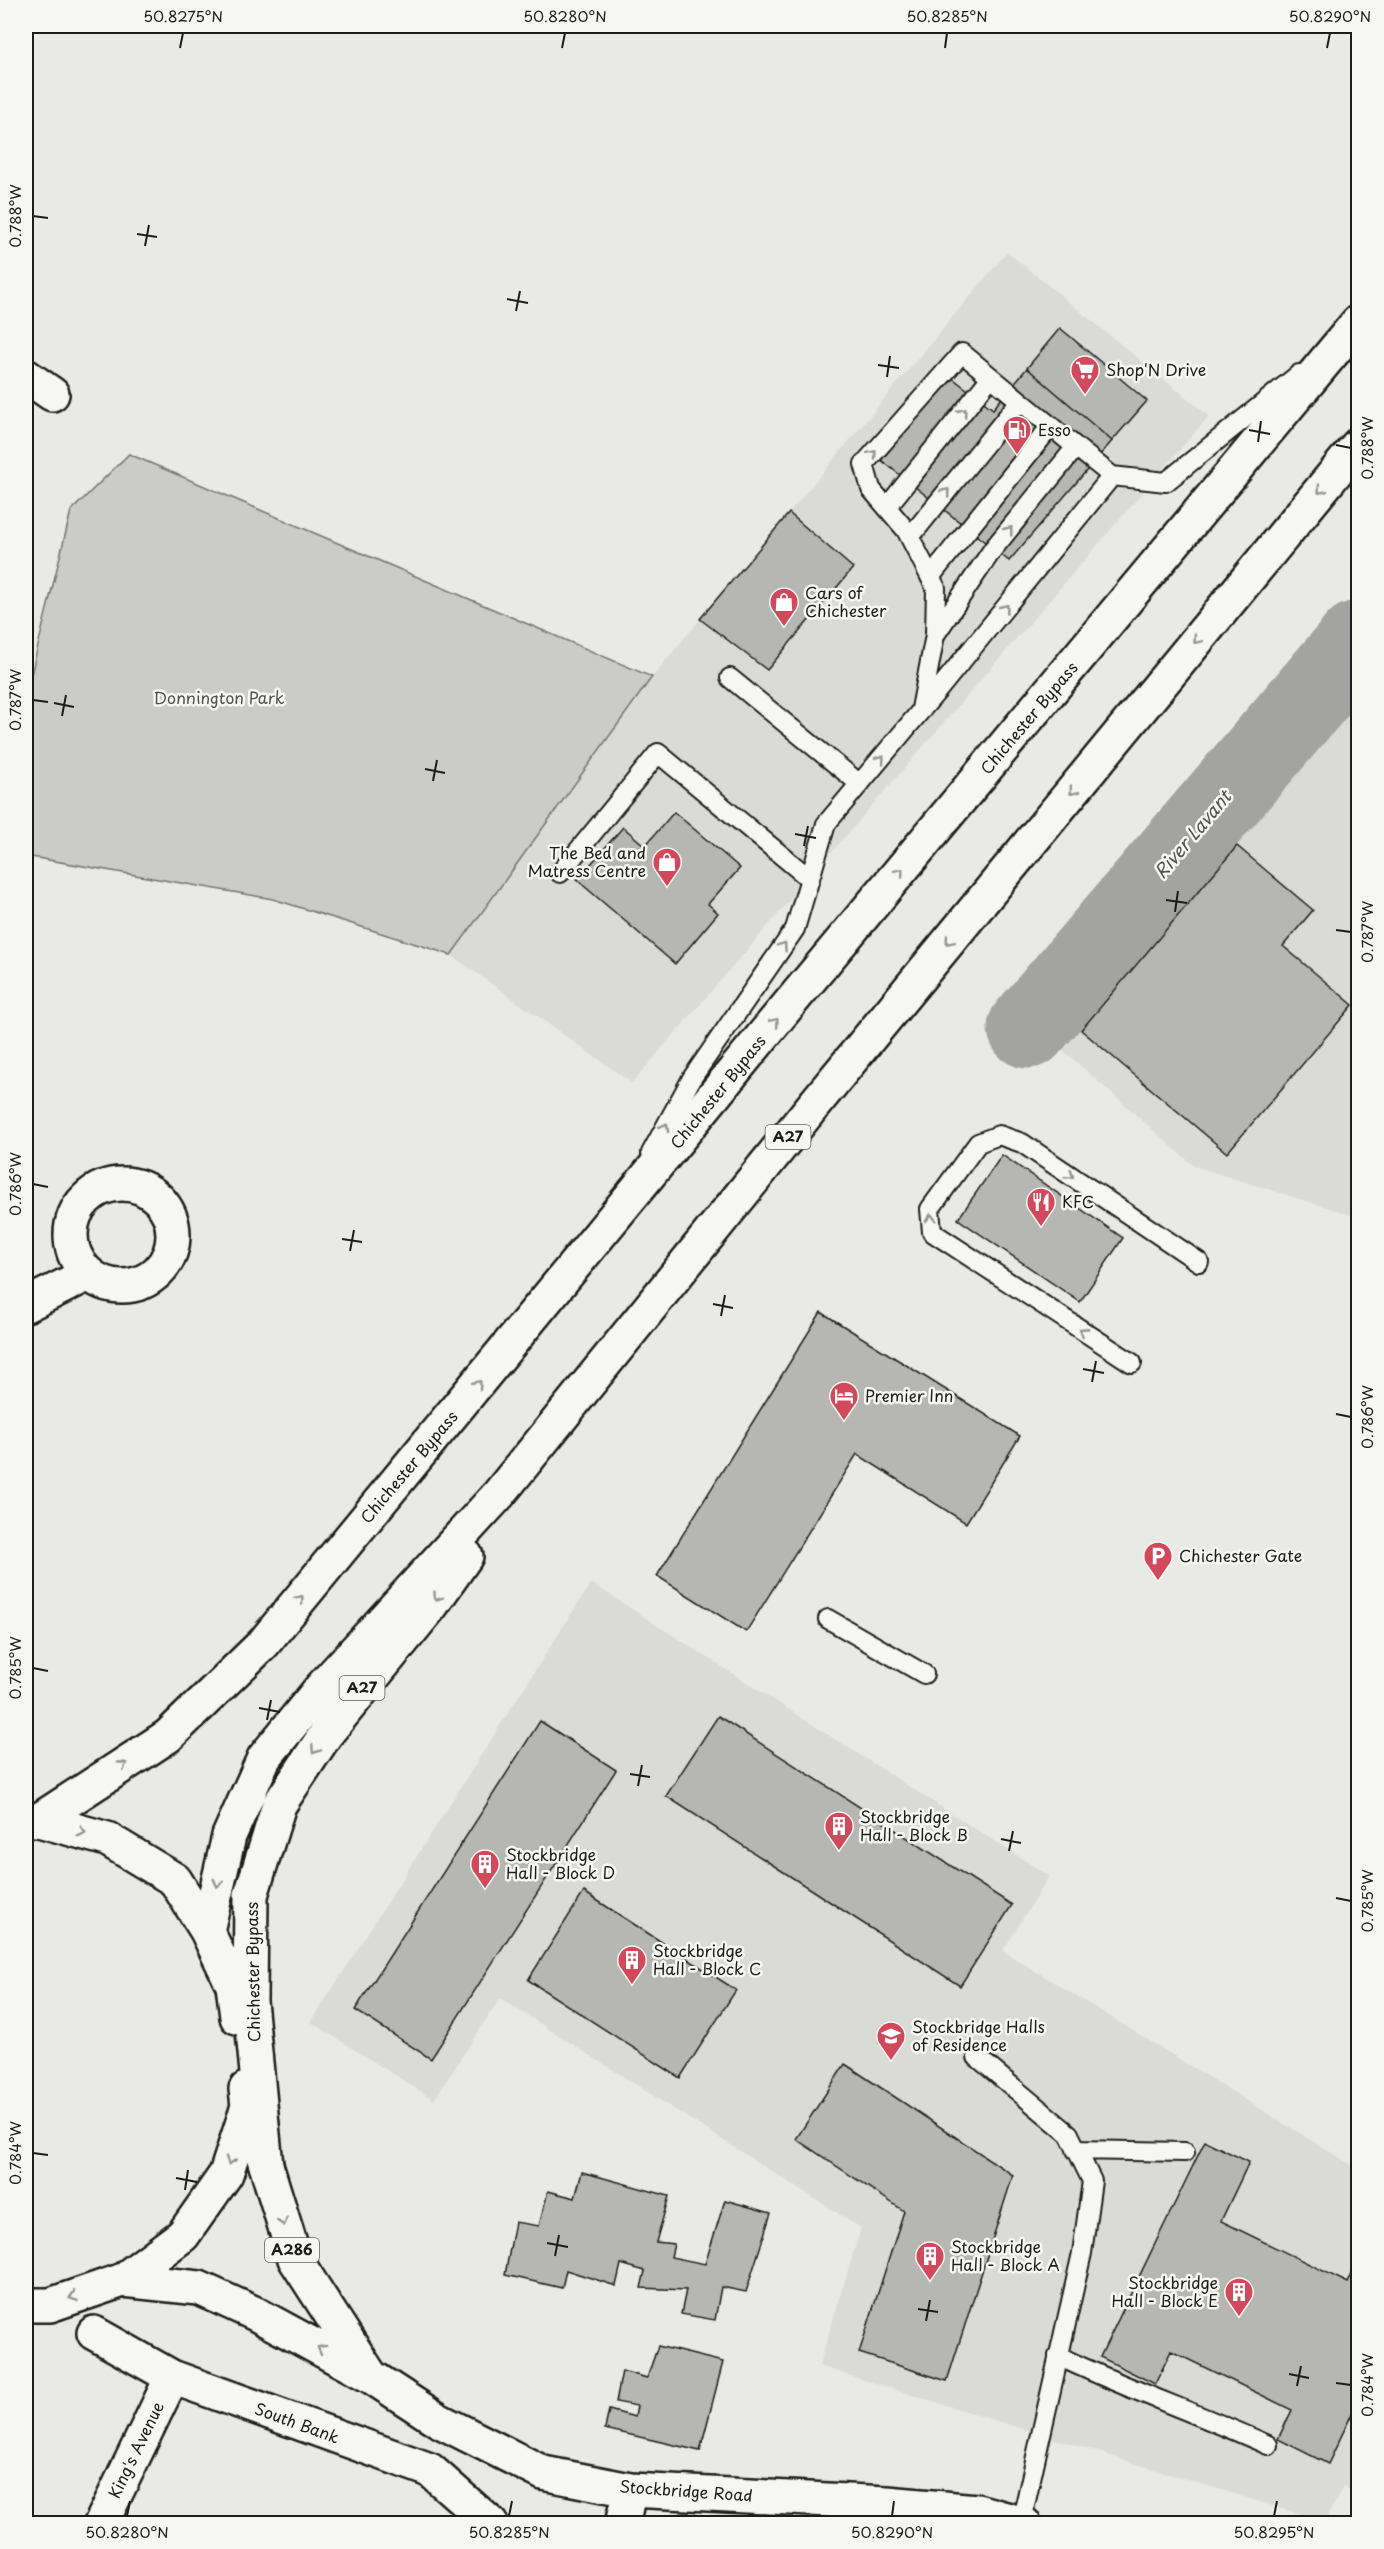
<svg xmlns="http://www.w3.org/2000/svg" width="1384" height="2549" viewBox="0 0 1384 2549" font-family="'Playpen Sans',sans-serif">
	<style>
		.built { fill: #dadad6 }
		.green { fill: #cbcbc7; stroke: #747472; stroke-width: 1.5 }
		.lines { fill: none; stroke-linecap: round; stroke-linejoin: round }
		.river { stroke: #a3a3a1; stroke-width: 81 }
		.building { fill: #b6b6b3; stroke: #1c1c1c; stroke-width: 1.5 }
		.service-casing { stroke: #1c1c1c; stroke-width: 22 }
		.minor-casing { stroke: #1c1c1c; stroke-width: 38 }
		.primary-casing { stroke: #1c1c1c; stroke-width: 38 }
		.trunk-casing { stroke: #1c1c1c; stroke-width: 38 }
		.service { stroke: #f6f6f2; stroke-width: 18 }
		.minor { stroke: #f6f6f2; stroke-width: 33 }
		.primary { stroke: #f6f6f2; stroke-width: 33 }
		.trunk { stroke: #f6f6f2; stroke-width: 33 }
		.oneway { stroke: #949492 }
		.ticks { fill: none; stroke: #1c1c1c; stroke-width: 2 }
		.labels { text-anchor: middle; stroke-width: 5; stroke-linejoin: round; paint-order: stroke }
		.shield { fill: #f6f6f2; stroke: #5d5d5c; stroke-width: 1.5 }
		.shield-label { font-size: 15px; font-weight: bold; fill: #1c1c1c }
		.poi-label { font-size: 16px; fill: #1c1c1c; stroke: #f6f6f2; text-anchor: start }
		.park-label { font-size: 16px; fill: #51514f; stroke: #f6f6f2 }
		.street-label { font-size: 16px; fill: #1c1c1c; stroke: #f6f6f2 }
		.water-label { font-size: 18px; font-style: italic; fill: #525251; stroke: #f6f6f2 }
		.neatline { fill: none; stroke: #1c1c1c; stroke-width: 2 }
		.ticks-label { font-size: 15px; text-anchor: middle; fill: #1c1c1c }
	</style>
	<rect width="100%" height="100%" fill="#e9e9e5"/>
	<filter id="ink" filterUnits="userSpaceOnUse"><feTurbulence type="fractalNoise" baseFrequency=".0167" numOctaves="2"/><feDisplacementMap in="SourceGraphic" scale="12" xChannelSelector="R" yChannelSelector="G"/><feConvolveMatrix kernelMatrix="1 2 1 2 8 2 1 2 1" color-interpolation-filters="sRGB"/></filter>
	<g filter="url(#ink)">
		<path class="built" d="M1007 252 1209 416 632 1083 451 955 652 677Z
			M1358 671V1217L1194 1166 1039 1029Z
			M591 1583 1049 1876 1003 1951 1358 2169V2499L1344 2485 1325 2522 819 2366 861 2228 500 1998 434 2100 311 2022Z"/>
		<path class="green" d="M129 454 652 677 451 955 273 899 26 856V695L71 511Z"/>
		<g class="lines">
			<path class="river" d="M1028 1028 1358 641"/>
		</g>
		<path class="building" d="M1060 328 1147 401 1112 441 1027 368Z
			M1027 368 1112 441 1009 561 881 460 951 377 993 409Z
			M789 513 853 568 767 670 700 619Z
			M674 812 740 868 708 904 718 913 675 964 577 880 623 827 645 846Z
			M1237 846 1313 910 1283 946 1353 1005 1227 1153 1081 1030Z
			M1002 1155 1123 1238 1080 1302 958 1219Z
			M821 1312 1020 1436 966 1523 857 1454 746 1632 657 1576Z
			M718 1716 1012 1905 960 1986 666 1796Z
			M540 1721 616 1770 431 2059 355 2010Z
			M584 1892 736 1990 680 2078 528 1980Z
			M845 2064 1013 2175 947 2381 859 2353 904 2211 796 2139Z
			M1205 2141 1249 2162 1221 2221 1348 2283 1358 2261V2401L1328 2464 1278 2439 1292 2410 1171 2351 1155 2384 1100 2357Z
			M582 2172 669 2196 656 2242 674 2244 671 2257 705 2264 725 2200 771 2213 746 2292 721 2287 715 2320 681 2314 686 2290 641 2288 645 2271 621 2264 616 2286 566 2270 562 2288 505 2275 515 2222 539 2226 548 2191 575 2198Z
			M658 2346 723 2362 700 2451 605 2429 609 2410 635 2417 637 2406 616 2402 622 2371 647 2378Z"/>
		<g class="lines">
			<g class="service-casing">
				<path id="service" d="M887 507 991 377
					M910 537 1020 401
					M930 577 1051 426
					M935 635 936 588 906 530 871 489 864 464 962 353 1076 447
					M730 678 860 784
					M921 709 935 635 993 549 1076 447 1112 476
					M560 873 658 753 810 879
					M651 1153 692 1078 795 929 826 824 939 689 1112 476 1166 482 1299 374
					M1132 1363 932 1232 930 1209 978 1143 999 1135 1022 1143 1199 1262
					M828 1619 924 1674
					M977 2057 1069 2134 1092 2181 1082 2253 1021 2523
					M1076 2150 1185 2152
					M1058 2356C1127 2389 1199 2414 1268 2445"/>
			</g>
			<g class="minor-casing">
				<path id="minor" d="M26 376 52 394
					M71 1235a51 51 0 1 1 102 0a51 51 0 1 1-102 0Z
					M26 1305 88 1274
					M94 2333 172 2377 430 2470 491 2524
					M101 2524 172 2377
					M622 2524 630 2490"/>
			</g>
			<g class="primary-casing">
				<path id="primary" d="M257 2136 295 2259 370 2375
					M123 2280 199 2288 256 2314 372 2377 438 2420 543 2473 630 2490 887 2503 977 2511 1024 2524"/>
			</g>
			<g class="trunk-casing">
				<path id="trunk" d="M26 1820H39L107 1839 175 1880 207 1931 233 1985 237 2017
					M39 1820 168 1736 263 1644 771 1026 1358 322
					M207 1931 229 1836 264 1758 321 1688 499 1494 813 1106 1358 445
					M266 2165 250 2001 251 1895 279 1805 326 1734 431 1606 466 1556
					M26 2305H50L123 2280 183 2235 226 2174 248 2106 246 2089"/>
			</g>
			<use href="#service" class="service"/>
			<use href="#minor" class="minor"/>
			<use href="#primary" class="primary"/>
			<use href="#trunk" class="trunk"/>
		</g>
		<defs><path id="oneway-chevron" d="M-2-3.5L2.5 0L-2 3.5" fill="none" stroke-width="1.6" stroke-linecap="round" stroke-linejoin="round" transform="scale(1.5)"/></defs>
		<g class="oneway">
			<use href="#oneway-chevron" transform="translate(963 412) rotate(-51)"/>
			<use href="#oneway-chevron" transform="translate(873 454) rotate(-49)"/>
			<use href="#oneway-chevron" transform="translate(1321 490) rotate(130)"/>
			<use href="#oneway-chevron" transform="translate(946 492) rotate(-51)"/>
			<use href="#oneway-chevron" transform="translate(1009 530) rotate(-51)"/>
			<use href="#oneway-chevron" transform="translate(1005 608) rotate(-51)"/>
			<use href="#oneway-chevron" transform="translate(1197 640) rotate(130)"/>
			<use href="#oneway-chevron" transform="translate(881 759) rotate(-50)"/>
			<use href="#oneway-chevron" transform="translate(1073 791) rotate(130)"/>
			<use href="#oneway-chevron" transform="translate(900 872) rotate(-50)"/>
			<use href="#oneway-chevron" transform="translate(949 941) rotate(130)"/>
			<use href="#oneway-chevron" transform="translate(783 946) rotate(-55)"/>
			<use href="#oneway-chevron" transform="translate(775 1022) rotate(-50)"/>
			<use href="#oneway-chevron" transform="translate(665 1127) rotate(-61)"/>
			<use href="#oneway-chevron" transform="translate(1070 1175) rotate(34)"/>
			<use href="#oneway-chevron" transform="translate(931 1218) rotate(-92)"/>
			<use href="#oneway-chevron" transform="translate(1083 1331) rotate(-147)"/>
			<use href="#oneway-chevron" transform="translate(478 1384) rotate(-50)"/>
			<use href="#oneway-chevron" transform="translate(437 1597) rotate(126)"/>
			<use href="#oneway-chevron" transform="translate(300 1599) rotate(-50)"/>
			<use href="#oneway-chevron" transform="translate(315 1750) rotate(123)"/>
			<use href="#oneway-chevron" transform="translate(123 1765) rotate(-33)"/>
			<use href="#oneway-chevron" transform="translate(82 1832) rotate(15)"/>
			<use href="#oneway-chevron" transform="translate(218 1883) rotate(104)"/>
			<use href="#oneway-chevron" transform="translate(230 2161) rotate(108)"/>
			<use href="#oneway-chevron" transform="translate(283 2222) rotate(73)"/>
			<use href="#oneway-chevron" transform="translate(73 2297) rotate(161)"/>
			<use href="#oneway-chevron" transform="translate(321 2349) rotate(-151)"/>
		</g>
	</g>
	<path class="ticks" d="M180 48 183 33M562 48 565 33M945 48 947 33M1327 48 1330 33M33 216 48 218M137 234 157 237M145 246 149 225M507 299 528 303M516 311 520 291M878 365 899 368M887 377 890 356M1249 430 1270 434M1258 442 1261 421M1336 445 1351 448M33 700 48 702M54 703 74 707M62 716 66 695M425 769 445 773M433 781 437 760M795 834 816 838M804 846 808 826M1166 900 1187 903M1175 912 1178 891M1336 930 1351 932M33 1184 48 1187M342 1239 362 1242M350 1251 354 1230M713 1304 733 1308M721 1316 725 1295M1083 1369 1104 1373M1092 1382 1096 1361M1336 1414 1351 1417M33 1668 48 1671M259 1708 280 1712M267 1720 271 1700M630 1774 650 1777M638 1786 642 1765M1001 1839 1021 1843M1009 1851 1013 1831M1336 1898 1351 1901M33 2153 48 2155M176 2178 197 2182M185 2190 188 2170M547 2243 568 2247M555 2256 559 2235M918 2309 938 2312M926 2321 930 2300M1289 2374 1309 2378M1336 2383 1351 2385M1297 2386 1301 2366M127 2516 130 2501M509 2516 512 2501M892 2516 894 2501M1274 2516 1277 2501"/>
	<defs>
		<g id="supermarket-pin" transform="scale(1.5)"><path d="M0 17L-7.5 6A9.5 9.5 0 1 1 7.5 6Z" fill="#d1495b" stroke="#f6f6f2"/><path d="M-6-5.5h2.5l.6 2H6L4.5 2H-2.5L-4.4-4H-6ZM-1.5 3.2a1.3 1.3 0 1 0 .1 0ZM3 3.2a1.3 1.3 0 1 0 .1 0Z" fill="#fff"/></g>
		<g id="fuel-pin" transform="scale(1.5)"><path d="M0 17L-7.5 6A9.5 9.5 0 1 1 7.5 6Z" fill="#d1495b" stroke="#f6f6f2"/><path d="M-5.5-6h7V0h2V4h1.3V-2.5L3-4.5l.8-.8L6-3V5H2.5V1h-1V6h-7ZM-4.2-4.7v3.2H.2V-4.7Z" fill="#fff"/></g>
		<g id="shop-pin" transform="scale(1.5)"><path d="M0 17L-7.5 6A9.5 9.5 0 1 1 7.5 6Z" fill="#d1495b" stroke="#f6f6f2"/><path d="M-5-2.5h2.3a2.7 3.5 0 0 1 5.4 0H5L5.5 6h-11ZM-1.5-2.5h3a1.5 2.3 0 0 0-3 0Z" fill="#fff"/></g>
		<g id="restaurant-pin" transform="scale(1.5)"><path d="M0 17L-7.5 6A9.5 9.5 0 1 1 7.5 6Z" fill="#d1495b" stroke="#f6f6f2"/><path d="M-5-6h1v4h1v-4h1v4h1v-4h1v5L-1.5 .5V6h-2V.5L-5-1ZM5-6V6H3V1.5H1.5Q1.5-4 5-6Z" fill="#fff"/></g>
		<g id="hotel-pin" transform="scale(1.5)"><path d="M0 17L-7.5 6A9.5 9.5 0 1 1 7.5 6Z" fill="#d1495b" stroke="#f6f6f2"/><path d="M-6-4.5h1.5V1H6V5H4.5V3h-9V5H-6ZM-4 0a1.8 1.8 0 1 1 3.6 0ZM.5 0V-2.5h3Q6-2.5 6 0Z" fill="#fff"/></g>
		<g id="parking-pin" transform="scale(1.5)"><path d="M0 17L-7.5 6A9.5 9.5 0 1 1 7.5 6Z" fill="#d1495b" stroke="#f6f6f2"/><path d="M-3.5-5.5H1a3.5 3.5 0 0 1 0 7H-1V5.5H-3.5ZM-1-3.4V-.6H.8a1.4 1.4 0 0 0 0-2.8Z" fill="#fff"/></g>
		<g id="building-pin" transform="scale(1.5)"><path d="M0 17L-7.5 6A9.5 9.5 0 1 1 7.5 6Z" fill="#d1495b" stroke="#f6f6f2"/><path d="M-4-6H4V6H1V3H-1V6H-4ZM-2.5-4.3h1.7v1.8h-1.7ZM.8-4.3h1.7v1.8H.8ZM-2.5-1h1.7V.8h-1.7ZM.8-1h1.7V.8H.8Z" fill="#fff"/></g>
		<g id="university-pin" transform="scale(1.5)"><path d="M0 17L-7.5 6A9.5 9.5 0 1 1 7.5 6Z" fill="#d1495b" stroke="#f6f6f2"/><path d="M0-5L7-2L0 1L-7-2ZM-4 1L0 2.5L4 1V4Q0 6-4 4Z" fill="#fff"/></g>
	</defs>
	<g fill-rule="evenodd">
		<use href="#supermarket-pin" x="1085" y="370"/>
		<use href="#fuel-pin" x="1017" y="430"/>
		<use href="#shop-pin" x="784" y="602"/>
		<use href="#shop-pin" x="667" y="862"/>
		<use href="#restaurant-pin" x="1041" y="1202"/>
		<use href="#hotel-pin" x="844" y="1396"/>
		<use href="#parking-pin" x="1158" y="1556"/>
		<use href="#building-pin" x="839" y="1826"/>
		<use href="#building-pin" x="485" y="1864"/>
		<use href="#building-pin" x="632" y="1960"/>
		<use href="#university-pin" x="891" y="2036"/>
		<use href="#building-pin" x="930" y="2256"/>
		<use href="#building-pin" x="1239" y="2292"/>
	</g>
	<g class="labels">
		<g class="shield">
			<rect x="765.5" y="1125" width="45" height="24" rx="4.5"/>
			<rect x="339.5" y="1676" width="45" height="24" rx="4.5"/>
			<rect x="265" y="2238" width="54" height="24" rx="4.5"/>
		</g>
		<g class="shield-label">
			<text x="788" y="1142">A27</text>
			<text x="362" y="1693">A27</text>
			<text x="292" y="2255">A286</text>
		</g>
		<g class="poi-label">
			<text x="1106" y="376">Shop'N Drive</text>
			<text x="1038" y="436">Esso</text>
			<text x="805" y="599">Cars of<tspan x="805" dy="18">Chichester</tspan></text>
			<text x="646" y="859" text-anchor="end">The Bed and<tspan x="646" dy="18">Matress Centre</tspan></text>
			<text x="1062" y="1208">KFC</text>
			<text x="865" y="1402">Premier Inn</text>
			<text x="1179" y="1562">Chichester Gate</text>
			<text x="860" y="1823">Stockbridge<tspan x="860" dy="18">Hall - Block B</tspan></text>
			<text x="506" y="1861">Stockbridge<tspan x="506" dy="18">Hall - Block D</tspan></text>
			<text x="653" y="1957">Stockbridge<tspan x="653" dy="18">Hall - Block C</tspan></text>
			<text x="912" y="2033">Stockbridge Halls<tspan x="912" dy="18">of Residence</tspan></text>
			<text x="951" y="2253">Stockbridge<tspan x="951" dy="18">Hall - Block A</tspan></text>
			<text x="1218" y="2289" text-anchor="end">Stockbridge<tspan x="1218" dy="18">Hall - Block E</tspan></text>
		</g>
		<g class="park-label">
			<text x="219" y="704">Donnington Park</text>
		</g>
		<g class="street-label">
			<text transform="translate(1029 718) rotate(-50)" y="6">Chichester Bypass</text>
			<text transform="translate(718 1092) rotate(-51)" y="6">Chichester Bypass</text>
			<text transform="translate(409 1467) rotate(-50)" y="6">Chichester Bypass</text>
			<text transform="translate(253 1972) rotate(-91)" y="6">Chichester Bypass</text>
			<text transform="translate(297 2423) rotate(20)" y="6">South Bank</text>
			<text transform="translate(136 2450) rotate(-64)" y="6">King's Avenue</text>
			<text transform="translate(686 2491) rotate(4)" y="6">Stockbridge Road</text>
		</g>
		<g class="water-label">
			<text transform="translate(1193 835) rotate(-50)" y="6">River Lavant</text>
		</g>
	</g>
	<rect width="1384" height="2549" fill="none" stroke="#f6f6f2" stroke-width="66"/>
	<rect x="33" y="33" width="1318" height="2483" class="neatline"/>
	<g class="ticks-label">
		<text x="183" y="22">50.8275°N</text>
		<text x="565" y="22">50.8280°N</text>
		<text x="947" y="22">50.8285°N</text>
		<text x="1330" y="22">50.8290°N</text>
		<text transform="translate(16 216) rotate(-90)" y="5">0.788°W</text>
		<text transform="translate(1368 448) rotate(-90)" y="5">0.788°W</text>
		<text transform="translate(16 700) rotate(-90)" y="5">0.787°W</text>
		<text transform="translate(1368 932) rotate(-90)" y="5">0.787°W</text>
		<text transform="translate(16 1184) rotate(-90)" y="5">0.786°W</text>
		<text transform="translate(1368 1417) rotate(-90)" y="5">0.786°W</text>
		<text transform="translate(16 1668) rotate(-90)" y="5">0.785°W</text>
		<text transform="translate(1368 1901) rotate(-90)" y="5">0.785°W</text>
		<text transform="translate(16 2153) rotate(-90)" y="5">0.784°W</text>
		<text transform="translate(1368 2385) rotate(-90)" y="5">0.784°W</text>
		<text x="127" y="2538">50.8280°N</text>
		<text x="509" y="2538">50.8285°N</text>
		<text x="892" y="2538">50.8290°N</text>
		<text x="1274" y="2538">50.8295°N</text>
	</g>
</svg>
